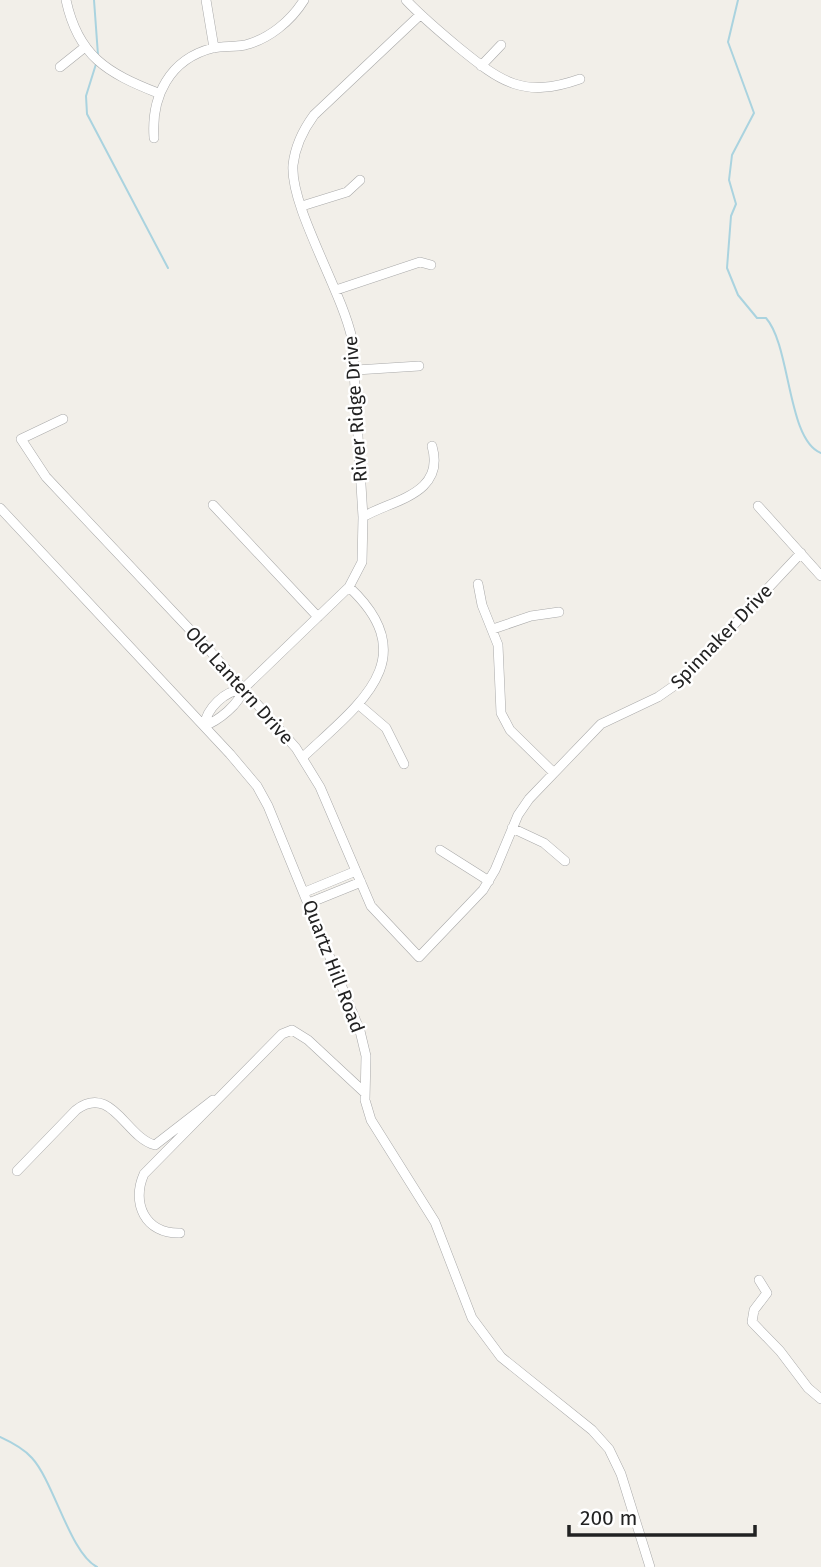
<svg xmlns="http://www.w3.org/2000/svg" width="821" height="1567" viewBox="0 0 821 1567" font-family="'Fira Sans',sans-serif">
	<style>
		.lines { fill: none; stroke-linecap: round; stroke-linejoin: round }
		.stream { stroke: #aad3df; stroke-width: 2 }
		.minor-casing { stroke: #a9a9a9; stroke-width: 10 }
		.minor { stroke: #fff; stroke-width: 9 }
		.labels { text-anchor: middle; stroke-width: 5; stroke-linejoin: round; paint-order: stroke }
		.street-label { font-size: 19px; fill: #222; stroke: #fff }
	</style>
	<rect width="100%" height="100%" fill="#f2efe9"/>
	<g class="lines">
		<path class="stream" d="M94 0 98 55
			M738 0 728 42 754 113 732 155 729 180 736 204 731 216 727 268 738 295 757 318H766C791 346 787 440 821 453
			M96 64 86 96 87 114 168 268
			M0 1437C11 1442 24 1449 32 1458 54 1482 70 1553 97 1567"/>
		<g class="minor-casing">
			<path id="minor" d="M66 0C78 56 107 73 158 93
				M206 0 214 48
				M406 0C422 17 440 32 458 47 501 82 523 99 580 79
				M481 66 501 45
				M60 67 85 47
				M154 138C151 97 169 59 213 48 223 46 235 47 245 45 269 39 291 21 304 0
				M302 206 347 192 360 180
				M336 290 420 262 431 265
				M356 370 419 366
				M63 419 21 439 46 477 210 651 296 748 320 787 371 906 419 957 483 890 495 870 518 815 529 799 601 724 658 697 681 681 801 553
				M213 505 318 617
				M758 506 821 576
				M0 508 230 754 257 786 268 806 360 1031 366 1056 365 1100 371 1120 435 1222 472 1318 501 1357 592 1430 609 1449 621 1474 650 1567
				M363 517C391 500 446 495 432 446
				M478 584 482 605 498 645 501 713 510 730 554 773
				M493 629 531 616 559 612
				M358 704 386 728 404 764
				M204 726C218 721 240 704 243 689L349 587 362 562 363 517 352 339C342 291 290 207 293 165 295 147 303 130 314 115L420 15
				M204 726C207 708 224 691 243 689
				M303 757C358 705 426 659 349 587
				M512 828 544 843 565 861
				M440 850 489 881
				M305 892 356 871
				M309 903 361 882
				M17 1171 76 1110C112 1083 126 1138 155 1145L213 1100
				M180 1233C145 1234 131 1203 144 1174L282 1034 292 1030 308 1040 365 1093
				M759 1280 767 1293 754 1310 752 1322 780 1351 808 1388 821 1399"/>
		</g>
		<use href="#minor" class="minor"/>
	</g>
	<g class="labels">
		<g class="street-label">
			<text transform="translate(355 409) rotate(-94)" y="7">River Ridge Drive</text>
			<text transform="translate(721 636) rotate(-46)" y="7">Spinnaker Drive</text>
			<text transform="translate(240 685) rotate(48)" y="7">Old Lantern Drive</text>
			<text transform="translate(334 966) rotate(69)" y="7">Quartz Hill Road</text>
		</g>
	</g>
	<path d="M569 1525v10h186v-10" fill="none" stroke="#222222" stroke-width="3.5"/>
	<text x="580" y="1525" font-size="21" fill="#222222" stroke="#ffffff" stroke-width="5" paint-order="stroke">200 m</text>
</svg>
